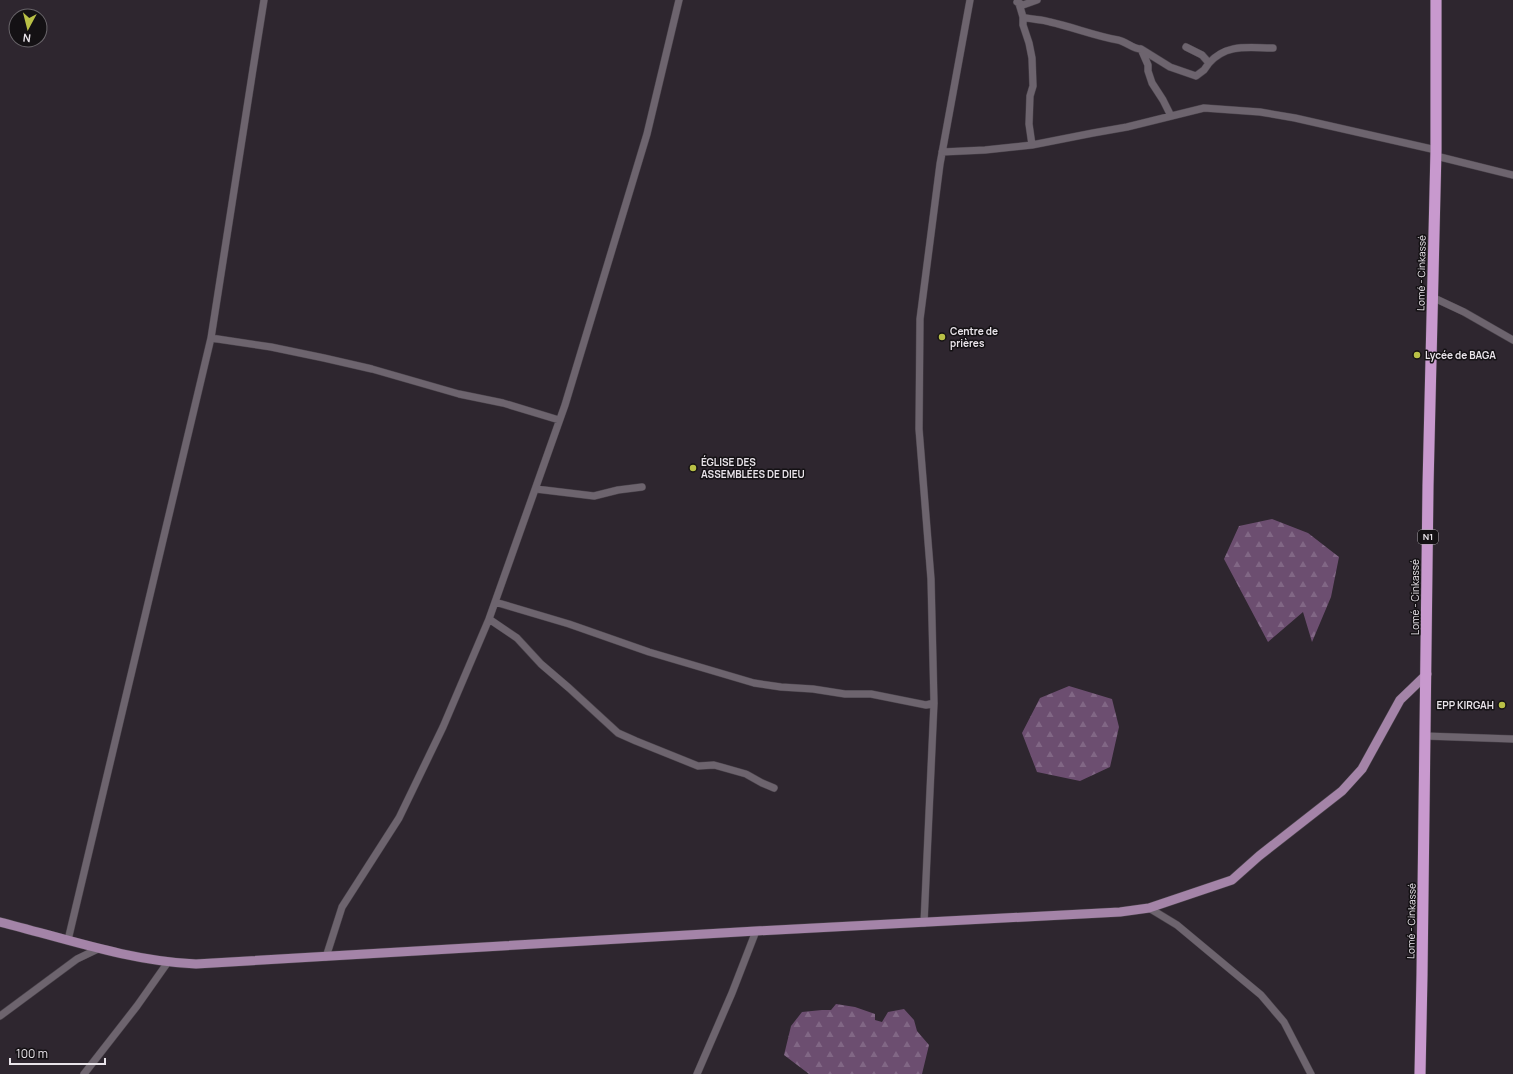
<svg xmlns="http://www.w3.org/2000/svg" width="1513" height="1074" viewBox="0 0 1513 1074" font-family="Manrope,sans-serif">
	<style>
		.forest { fill: url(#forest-firs) }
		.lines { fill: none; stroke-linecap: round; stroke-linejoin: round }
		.minor-casing { stroke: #49424a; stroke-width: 8 }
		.major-casing { stroke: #49424a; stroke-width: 10 }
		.highway-casing { stroke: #49424a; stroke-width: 12 }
		.minor { stroke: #6d646e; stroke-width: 7 }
		.major { stroke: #a484a8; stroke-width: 9 }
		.highway { stroke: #c899ce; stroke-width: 11 }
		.poi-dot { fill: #b9c046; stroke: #141114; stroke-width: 1.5 }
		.labels { text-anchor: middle; stroke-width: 3; stroke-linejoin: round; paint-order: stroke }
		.shield { fill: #141114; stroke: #a9a5aa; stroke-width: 1 }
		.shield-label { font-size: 9px; font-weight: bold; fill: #e9e4ea }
		.street-label { font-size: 10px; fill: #e9e4ea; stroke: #141114 }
		.poi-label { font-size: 10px; font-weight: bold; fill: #e9e4ea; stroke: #141114; text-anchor: start }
	</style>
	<defs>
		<pattern id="forest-firs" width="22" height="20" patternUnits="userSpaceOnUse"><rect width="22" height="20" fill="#6c4e70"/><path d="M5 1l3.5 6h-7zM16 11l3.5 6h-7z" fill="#816785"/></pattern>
	</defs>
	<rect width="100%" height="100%" fill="#2e262f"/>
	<path class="forest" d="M1272 519 1308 533 1339 557 1331 597 1312 642 1303 612 1268 642 1224 559 1239 526Z
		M1069 686 1112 699 1119 727 1110 767 1080 781 1037 772 1022 733 1040 698Z
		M836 1004 855 1007 875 1014V1020L882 1022 888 1012 904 1009 914 1020 917 1031 929 1045 922 1074H809L784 1055 791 1026 802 1012 822 1010H831Z"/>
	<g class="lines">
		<g class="minor-casing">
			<path id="minor" d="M1018 0 1023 17V25L1029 43 1032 58 1033 86 1030 96 1029 124 1032 145
				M1017 2 1023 5 1037 0
				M1023 17C1032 20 1041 19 1050 22 1073 27 1095 36 1118 40 1127 42 1133 49 1141 49L1148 65V71L1152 83 1163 100 1171 116
				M1141 49 1170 67 1196 76 1204 70 1209 63 1202 55 1186 47
				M1209 63C1227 43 1249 48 1273 48
				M942 152 985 150 1032 145 1093 133 1127 127 1204 108 1260 112 1295 118 1436 150
				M1436 156 1513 175
				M1432 297 1464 312 1513 340
				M211 338 271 347 324 358 372 369 459 394 503 403 559 420
				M536 489 594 496 618 490 642 487
				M495 602 569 624 649 652 754 683 781 687 813 689 845 694H871L926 705 934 703
				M489 619 517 638 541 664 569 688 618 733 636 741 698 766 714 765 746 774 762 783 774 788
				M1425 736 1513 739
				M1149 908 1177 925 1261 995 1284 1022 1311 1074
				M924 923 934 703 931 579 919 429 920 319 940 164 970 0
				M68 940 211 338 253 69 264 0
				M326 957 342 907 399 818 443 727 489 619 565 405 647 134 679 0
				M0 1016 77 959 100 948
				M84 1074 137 1006 168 962
				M697 1074 732 993 756 931"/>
		</g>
		<g class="major-casing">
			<path id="major" d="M0 922C64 938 129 961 196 964L756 931 1120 912 1149 908 1232 880 1259 856 1342 791 1362 769 1400 700 1427 674"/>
		</g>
		<g class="highway-casing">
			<path id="highway" d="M1420 1074 1422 975 1428 486 1436 150V0"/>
		</g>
		<use href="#minor" class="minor"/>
		<use href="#major" class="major"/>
		<use href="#highway" class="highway"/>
	</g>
	<g class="poi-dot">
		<circle cx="942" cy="337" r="4"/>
		<circle cx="1417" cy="355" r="4"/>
		<circle cx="693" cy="468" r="4"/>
		<circle cx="1502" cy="705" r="4"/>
	</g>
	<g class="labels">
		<rect class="shield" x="1418" y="530" width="20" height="14" rx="3"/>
		<g class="shield-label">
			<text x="1428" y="540">N1</text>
		</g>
		<g class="street-label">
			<text transform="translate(1421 273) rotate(-89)" y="4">Lomé - Cinkassé</text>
			<text transform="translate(1415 597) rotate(-90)" y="4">Lomé - Cinkassé</text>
			<text transform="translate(1411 921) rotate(-89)" y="4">Lomé - Cinkassé</text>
		</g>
		<g class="poi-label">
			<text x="950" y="335">Centre de<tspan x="950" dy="12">prières</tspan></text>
			<text x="1425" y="359">Lycée de BAGA</text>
			<text x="701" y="466">ÉGLISE DES<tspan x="701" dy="12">ASSEMBLÉES DE DIEU</tspan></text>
			<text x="1494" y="709" text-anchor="end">EPP KIRGAH</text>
		</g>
	</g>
	<g transform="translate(28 28) rotate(187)"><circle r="19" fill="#141114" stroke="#69656a"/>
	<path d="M0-3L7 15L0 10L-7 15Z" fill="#b9c046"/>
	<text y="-6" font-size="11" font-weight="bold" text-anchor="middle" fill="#e9e4ea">N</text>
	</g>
	<path d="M10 1058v6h95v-6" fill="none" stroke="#e9e4ea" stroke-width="2"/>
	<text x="16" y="1058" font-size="12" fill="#e9e4ea" stroke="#141114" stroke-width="3" paint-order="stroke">100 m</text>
</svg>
